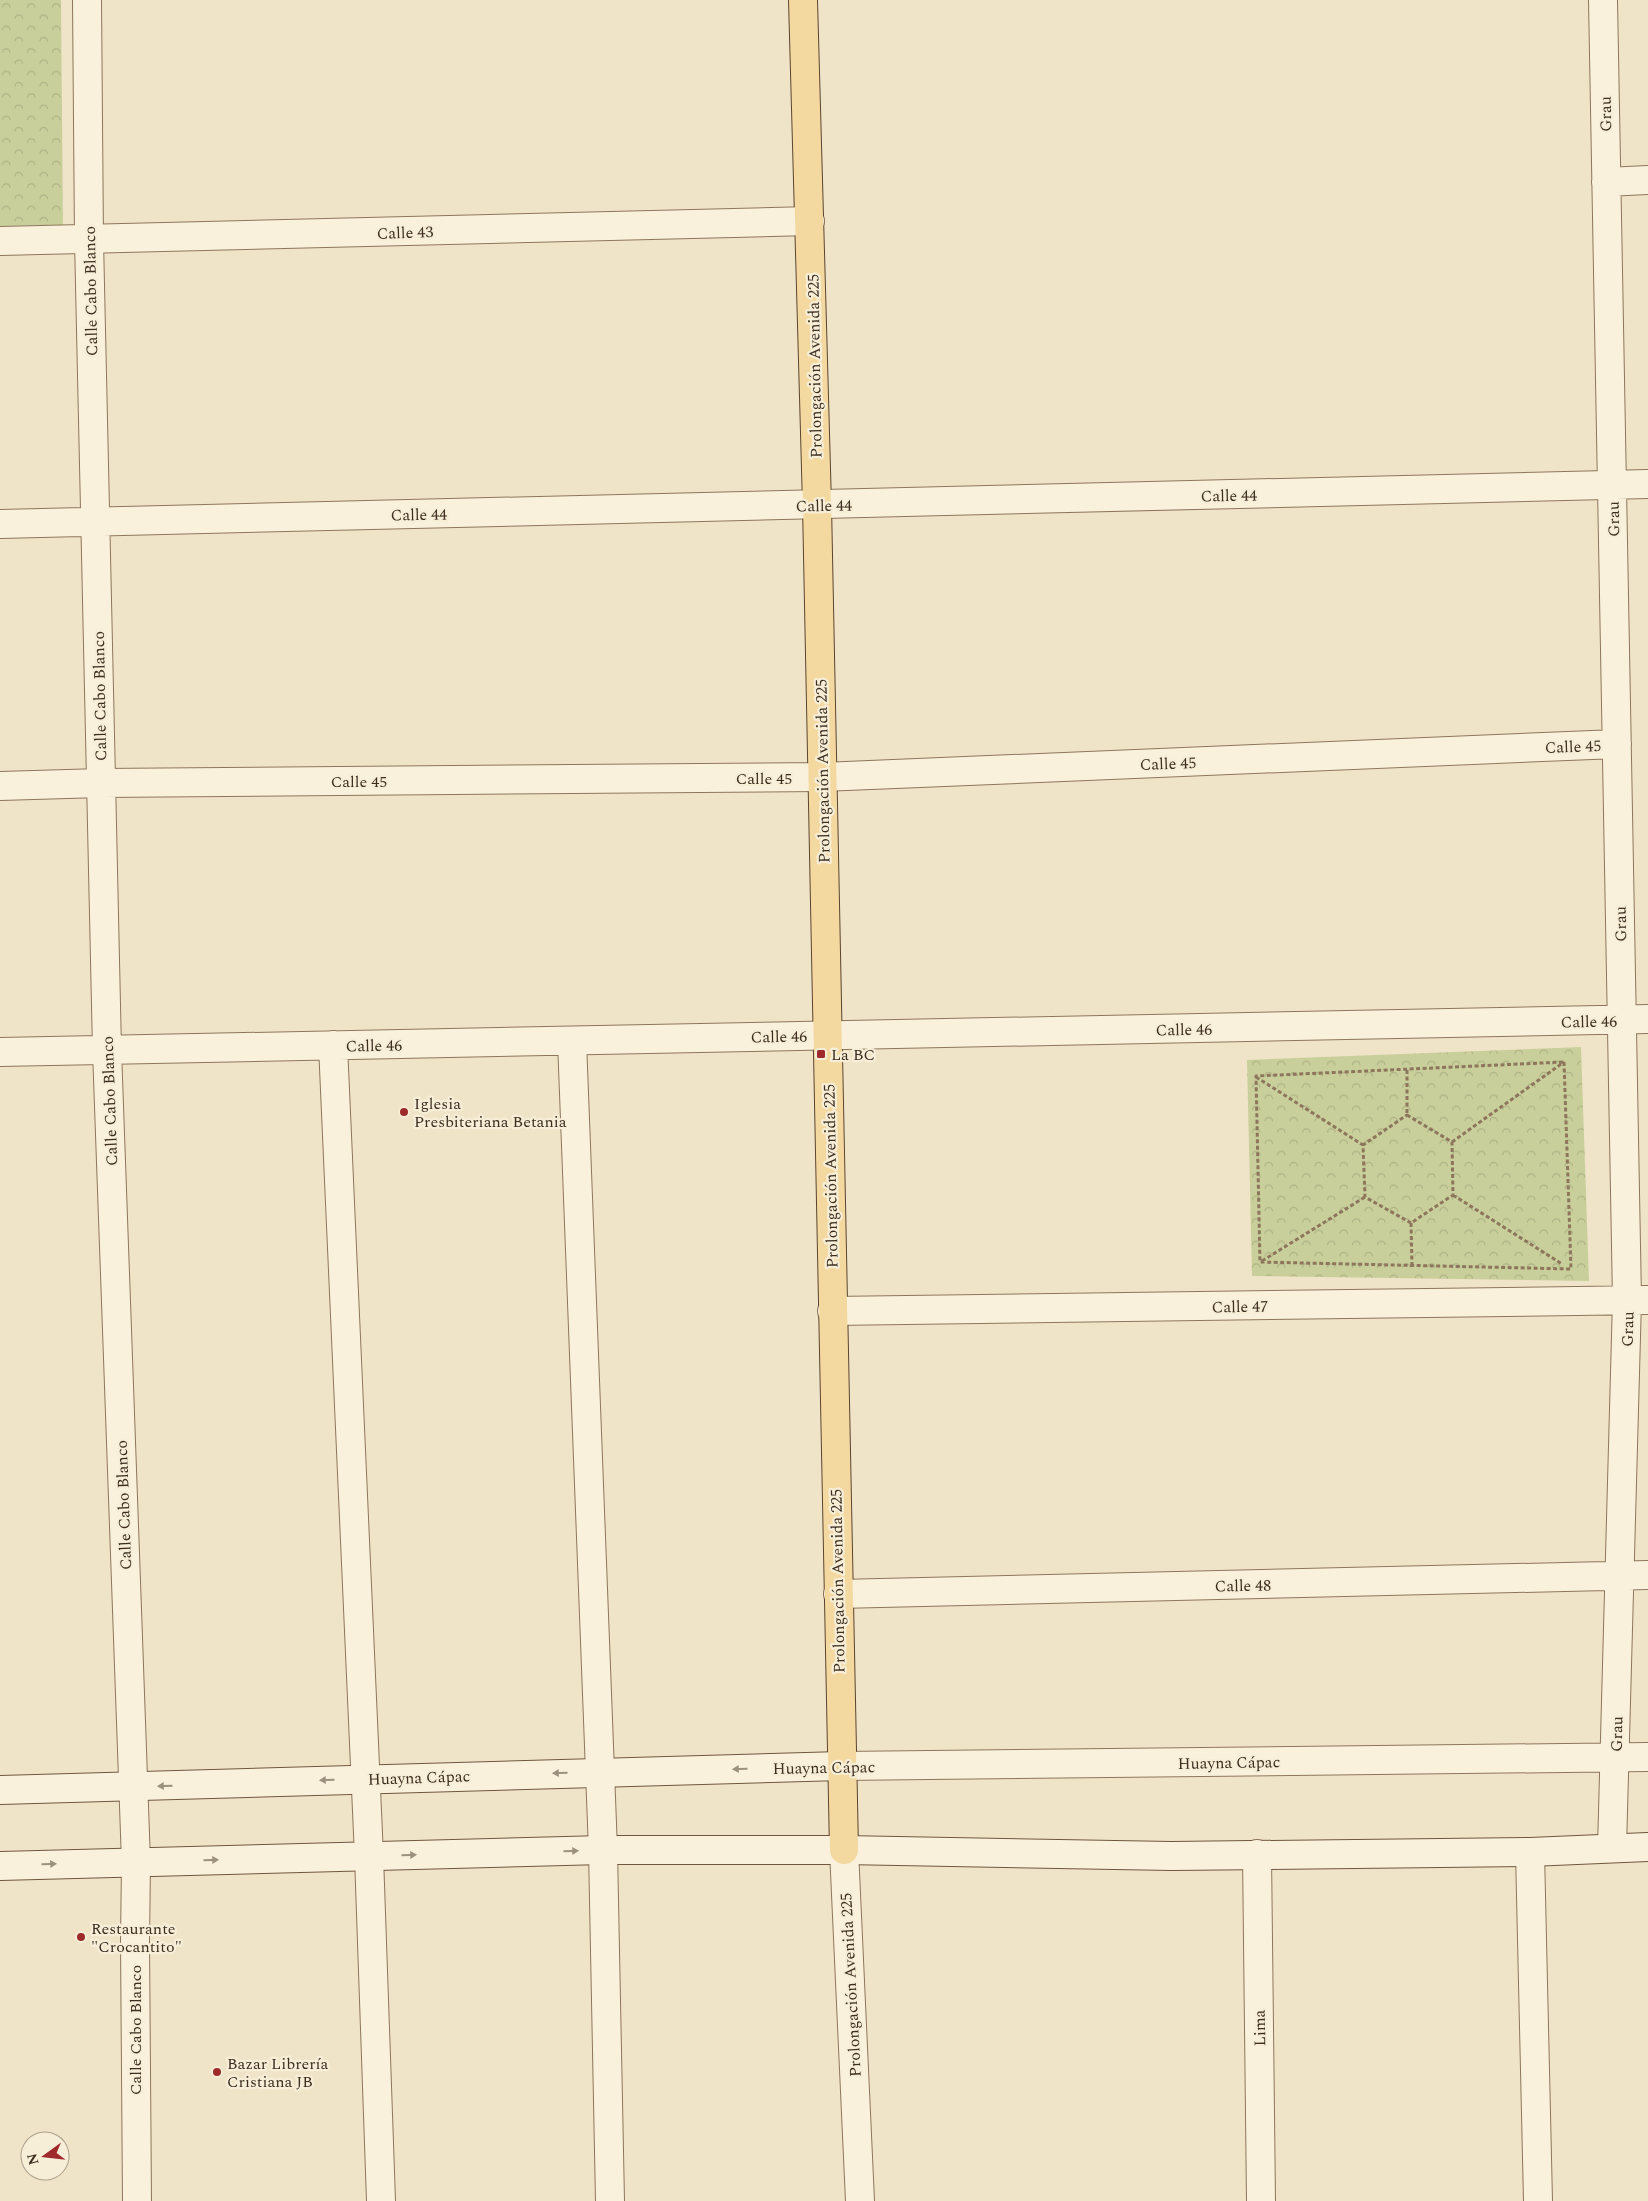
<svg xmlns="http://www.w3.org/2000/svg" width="1648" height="2201" viewBox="0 0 1648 2201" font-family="Spectral,serif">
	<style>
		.park { fill: url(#park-crowns) }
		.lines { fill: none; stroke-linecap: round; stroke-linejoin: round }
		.minor-casing { stroke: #8d765c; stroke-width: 30 }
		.secondary-casing { stroke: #6f573f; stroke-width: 30 }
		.primary-casing { stroke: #5b4430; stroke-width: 30 }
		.path { stroke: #8d765c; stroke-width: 3; stroke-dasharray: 4 2.5; stroke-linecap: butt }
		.minor { stroke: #faf1dc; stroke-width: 28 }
		.secondary { stroke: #faf1dc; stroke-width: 28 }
		.primary { stroke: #f3d9a0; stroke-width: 28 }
		.oneway { fill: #9c907e }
		.poi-dot { fill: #9e2a2b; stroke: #f7eed8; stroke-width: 2 }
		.labels { text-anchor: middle; stroke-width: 4.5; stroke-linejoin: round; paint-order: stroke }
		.street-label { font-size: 16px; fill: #3d2e20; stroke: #f7eed8 }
		.poi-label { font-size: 16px; fill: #3d2e20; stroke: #f7eed8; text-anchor: start }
	</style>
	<defs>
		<pattern id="park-crowns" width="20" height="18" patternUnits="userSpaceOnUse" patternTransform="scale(1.25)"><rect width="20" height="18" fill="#c9cf9b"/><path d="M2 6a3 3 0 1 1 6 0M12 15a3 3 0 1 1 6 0" fill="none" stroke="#aeb285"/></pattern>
	</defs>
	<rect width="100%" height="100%" fill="#f0e4c8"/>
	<path class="park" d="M0 0H61L63 225 0 226Z
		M1581 1047 1589 1281 1252 1276 1247 1060Z"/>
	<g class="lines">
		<g class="minor-casing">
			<path id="minor" d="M87 0 89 240 107 1050 136 1862 135 1942 137 2201
				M1603 0 1627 1300 1612 1848
				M1606 182 1648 180
				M0 241 810 221
				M0 524 1648 484
				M0 786 101 783 822 777 1617 744
				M572 1041 603 1850 610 2201
				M333 1045 369 1856 381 2201
				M0 1052 1648 1019
				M832 1311 1648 1300
				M838 1594 1648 1575
				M841 1766 1648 1757
				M844 1850 860 2201
				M1530 1852 1538 2201
				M1257 1854 1261 2201"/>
		</g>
		<g class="secondary-casing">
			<path id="secondary" d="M0 1790 841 1766
				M0 1866 603 1850H844L1171 1856 1530 1852 1648 1847"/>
		</g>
		<g class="primary-casing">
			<path id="primary" d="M803 0 817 505 844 1850"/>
		</g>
		<path class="path" d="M1564 1062 1571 1269 1260 1262 1256 1076Z
			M1407 1070V1115
			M1256 1077 1363 1145
			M1407 1115 1452 1142 1453 1195 1411 1223 1365 1197 1363 1145Z
			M1452 1142 1564 1062
			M1453 1195 1562 1264
			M1411 1223 1412 1265
			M1262 1261 1365 1197"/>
		<use href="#minor" class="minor"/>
		<use href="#secondary" class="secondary"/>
		<use href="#primary" class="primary"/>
	</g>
	<defs><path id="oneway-solid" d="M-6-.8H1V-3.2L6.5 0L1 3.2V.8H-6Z" transform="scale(1.25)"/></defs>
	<g class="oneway">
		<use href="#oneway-solid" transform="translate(740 1769) rotate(178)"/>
		<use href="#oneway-solid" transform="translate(560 1773) rotate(178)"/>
		<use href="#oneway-solid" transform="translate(327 1780) rotate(178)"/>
		<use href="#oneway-solid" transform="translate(165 1786) rotate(178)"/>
		<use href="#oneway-solid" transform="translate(571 1851) rotate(-1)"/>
		<use href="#oneway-solid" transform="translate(409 1855) rotate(-1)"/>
		<use href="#oneway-solid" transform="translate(211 1860) rotate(-1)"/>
		<use href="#oneway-solid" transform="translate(49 1864) rotate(-2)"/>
	</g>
	<g class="poi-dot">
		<rect x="816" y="1049" width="10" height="10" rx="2.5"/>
		<circle cx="404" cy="1112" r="5"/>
		<circle cx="81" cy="1937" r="5"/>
		<circle cx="217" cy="2072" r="5"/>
	</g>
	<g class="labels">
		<g class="street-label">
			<text transform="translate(1605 114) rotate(-91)" y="6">Grau</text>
			<text transform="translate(405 232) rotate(-2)" y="6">Calle 43</text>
			<text transform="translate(90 291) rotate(-91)" y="6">Calle Cabo Blanco</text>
			<text transform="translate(814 366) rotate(-91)" y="6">Prolongación Avenida 225</text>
			<text transform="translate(1229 495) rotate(-1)" y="6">Calle 44</text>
			<text transform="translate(824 505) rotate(-1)" y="6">Calle 44</text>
			<text transform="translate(419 514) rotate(-1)" y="6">Calle 44</text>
			<text transform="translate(1613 519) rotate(-91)" y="6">Grau</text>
			<text transform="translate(99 696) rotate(-91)" y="6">Calle Cabo Blanco</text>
			<text transform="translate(1573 746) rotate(-2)" y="6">Calle 45</text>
			<text transform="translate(1168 763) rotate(-2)" y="6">Calle 45</text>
			<text transform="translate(822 771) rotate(-91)" y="6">Prolongación Avenida 225</text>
			<text x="764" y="784">Calle 45</text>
			<text x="359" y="787">Calle 45</text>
			<text transform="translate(1620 924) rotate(-91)" y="6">Grau</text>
			<text transform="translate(1589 1021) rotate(-1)" y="6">Calle 46</text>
			<text transform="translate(1184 1029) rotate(-1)" y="6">Calle 46</text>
			<text transform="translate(779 1036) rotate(-1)" y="6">Calle 46</text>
			<text transform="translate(374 1045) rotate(-1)" y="6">Calle 46</text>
			<text transform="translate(109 1101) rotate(-92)" y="6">Calle Cabo Blanco</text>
			<text transform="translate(830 1176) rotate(-91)" y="6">Prolongación Avenida 225</text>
			<text transform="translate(1240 1306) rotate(-1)" y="6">Calle 47</text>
			<text transform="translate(1627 1329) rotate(-88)" y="6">Grau</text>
			<text transform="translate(123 1505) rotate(-92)" y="6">Calle Cabo Blanco</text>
			<text transform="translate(837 1581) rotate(-91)" y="6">Prolongación Avenida 225</text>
			<text transform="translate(1243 1585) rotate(-1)" y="6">Calle 48</text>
			<text transform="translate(1616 1734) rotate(-89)" y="6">Grau</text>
			<text transform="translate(1229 1762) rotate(-1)" y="6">Huayna Cápac</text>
			<text transform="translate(824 1767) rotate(-1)" y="6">Huayna Cápac</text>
			<text transform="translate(419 1777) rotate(-2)" y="6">Huayna Cápac</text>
			<text transform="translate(850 1985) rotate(-93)" y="6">Prolongación Avenida 225</text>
			<text transform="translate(1259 2028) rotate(-91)" y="6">Lima</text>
			<text transform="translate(135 2030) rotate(-90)" y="6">Calle Cabo Blanco</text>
		</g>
		<g class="poi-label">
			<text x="831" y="1060">La BC</text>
			<text x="414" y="1109">Iglesia<tspan x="414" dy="18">Presbiteriana Betania</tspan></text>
			<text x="91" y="1934">Restaurante<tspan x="91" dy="18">"Crocantito"</tspan></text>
			<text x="227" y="2069">Bazar Librería<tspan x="227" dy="18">Cristiana JB</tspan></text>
		</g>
	</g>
	<g transform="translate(45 2156) rotate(255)"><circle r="24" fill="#f7eed8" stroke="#ada18e"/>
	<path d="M0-4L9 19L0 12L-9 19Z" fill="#9e2a2b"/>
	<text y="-8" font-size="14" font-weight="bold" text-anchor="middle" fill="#3d2e20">N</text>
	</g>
</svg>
